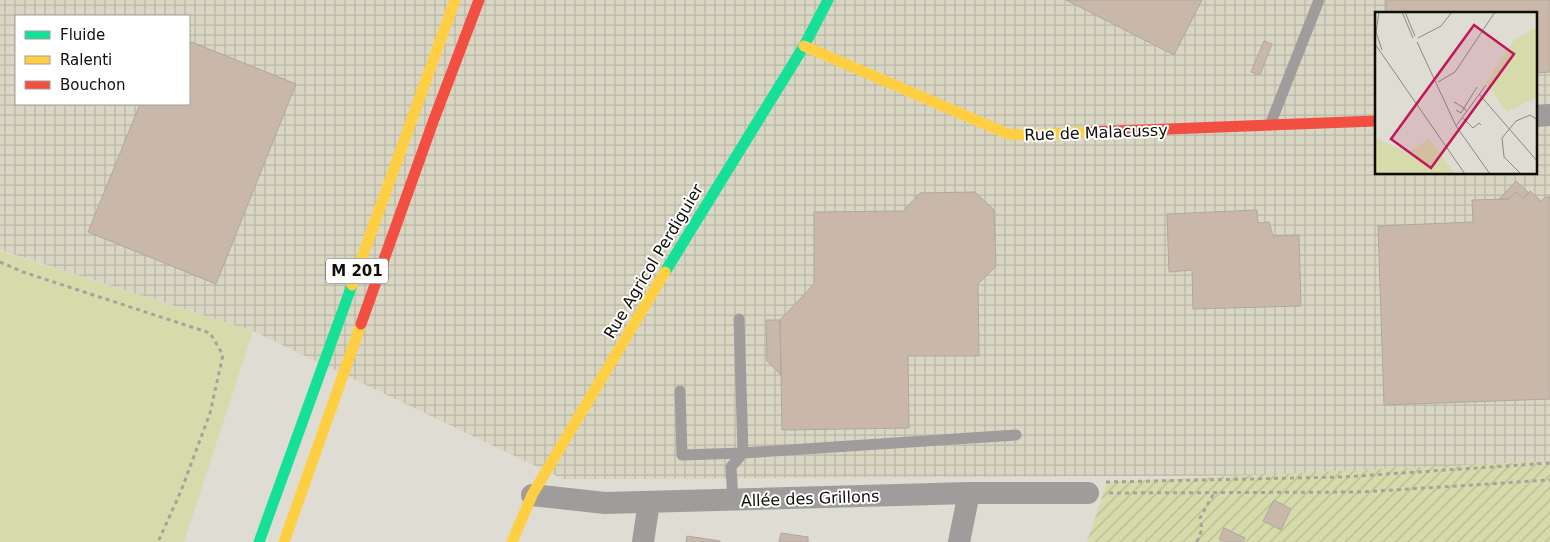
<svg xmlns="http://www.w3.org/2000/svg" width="1550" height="542" viewBox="0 0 1550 542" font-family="'DejaVu Sans',sans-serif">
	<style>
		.industrial { fill: url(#industrial-grid); fill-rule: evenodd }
		.grass { fill: #d6dbab }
		.garden { fill: url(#garden-furrows) }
		.building { fill: #c9b8a9; stroke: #aca8a2 }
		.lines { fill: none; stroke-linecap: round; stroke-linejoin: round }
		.path { stroke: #a5a39e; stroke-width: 3; stroke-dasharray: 4 4; stroke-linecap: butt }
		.lane { stroke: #9f9d9b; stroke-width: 11 }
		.street { stroke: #9f9d9b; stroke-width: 22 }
		.fast { stroke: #16e098; stroke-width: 11 }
		.slow { stroke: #ffcf43; stroke-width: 11 }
		.jam { stroke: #f24e42; stroke-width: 11 }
		.labels { text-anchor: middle; stroke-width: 4; stroke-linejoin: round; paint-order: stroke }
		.shield { fill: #fff; stroke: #575651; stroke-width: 1 }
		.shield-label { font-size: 15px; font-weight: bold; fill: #0f0d07 }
		.street-label { font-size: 16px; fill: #0f0d07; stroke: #fff }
		.inset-road { fill: none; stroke: #8c8981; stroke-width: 1 }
		.view { fill: #c2185b; fill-opacity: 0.15; stroke: #c2185b; stroke-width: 2.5 }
		.inset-edge { fill: none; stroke: #0f0d07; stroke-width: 2.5 }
	</style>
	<defs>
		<pattern id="industrial-grid" width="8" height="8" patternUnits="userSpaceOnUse" patternTransform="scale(1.25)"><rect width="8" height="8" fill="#dad6c4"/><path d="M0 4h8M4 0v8" fill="none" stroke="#bab6a7"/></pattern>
		<pattern id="garden-furrows" width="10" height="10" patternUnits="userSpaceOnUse" patternTransform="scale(1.25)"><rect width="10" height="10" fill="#d6dbab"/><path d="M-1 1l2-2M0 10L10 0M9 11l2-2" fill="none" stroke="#b6bb92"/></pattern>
	</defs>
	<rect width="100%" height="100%" fill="#dfdcd3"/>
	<path class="industrial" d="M0 0H1550V474L563 479 253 331 0 250ZM1376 14H1536V174H1376ZM16 16H189V104H16Z"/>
	<path class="grass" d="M0 251 253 331 184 542H0Z"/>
	<path class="garden" d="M1550 461V542H1087L1107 482Z"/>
	<path class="building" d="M1066 0H1202L1174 55Z
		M1386 0H1550V72L1536 73V14H1386Z
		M189 41 296 84 216 284 88 232 140 104H189Z
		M1264 41 1272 44 1260 75 1251 72Z
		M1516 181 1529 193 1523 199 1516 192 1509 199H1499Z
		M1530 191 1541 201 1545 197H1550V399L1384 405 1378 226 1473 222 1472 200 1509 199 1516 192 1523 199Z
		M975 192 994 210 996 266 978 284 979 356H908L909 428 782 430 780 320 814 284V212L903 211 920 193Z
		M1257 210 1258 223 1269 222 1273 236 1299 235 1301 306 1193 309 1192 270 1169 272 1167 214Z
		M766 320H780L781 375 767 361Z
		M1274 500 1291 509 1281 530 1263 521Z
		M1224 528 1245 538 1243 542H1226L1219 539Z
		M781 533 808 537V542H779Z
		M687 536 720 541V542H686Z"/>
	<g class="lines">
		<path class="path" d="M0 262 23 272 210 333 223 355 210 413 181 491 158 542
			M1106 482 1343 477 1550 463
			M1109 493 1361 492 1550 480
			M1197 542 1202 529 1200 518 1214 493"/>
		<path class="lane" d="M1270 125 1319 0
			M680 391 682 455 743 453 739 319
			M733 500 731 467 743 453 1016 435"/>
		<path class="street" d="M1536 116 1550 115
			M532 495 605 503 969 493H1088
			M643 542 649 502
			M959 542 969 493"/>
		<path class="fast" d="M665 272 804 46 828 0
			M259 542 352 285"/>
		<path class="slow" d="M804 46 1008 134 1027 135 1090 132
			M352 285 455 0
			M284 542 361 324
			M512 542 532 495 665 272"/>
		<path class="jam" d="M1090 132 1376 121
			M361 324 433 122 479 0"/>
	</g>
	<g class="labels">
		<rect class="shield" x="326" y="258.5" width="62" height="25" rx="4"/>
		<g class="shield-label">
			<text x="357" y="276">M 201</text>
		</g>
		<g class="street-label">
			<text transform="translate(1096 132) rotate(-2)" y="6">Rue de Malacussy</text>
			<text transform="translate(653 261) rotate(-59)" y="6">Rue Agricol Perdiguier</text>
			<text transform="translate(810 498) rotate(-2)" y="6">Allée des Grillons</text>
		</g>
	</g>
	<g transform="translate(1375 12)">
		<rect width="162" height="162" fill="#dfdcd3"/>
		<path d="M0 126 33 141 54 126 80 162H0Z" fill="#d6dbab"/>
		<path d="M162 15V85L132 100 111 71 139 28Z" fill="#d6dbab"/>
		<path class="inset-road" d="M4 0 1 20 7 38M27 0 38 26M30 0 40 24M43 26 66 14 77 0M42 30 81 114 115 162M0 32 90 162M63 70 80 60 120 0M104 82 163 150M79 90 89 96 86 101 81 98M92 100 89 96 102 75M88 106 98 116 104 111 106 113M81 114 111 73M146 162 129 145 127 126 141 109 155 103 163 108"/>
		<path class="view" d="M99 13 139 42 56 156 16 127Z"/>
		<rect width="162" height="162" class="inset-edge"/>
	</g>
	<rect x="15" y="15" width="175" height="90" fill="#ffffff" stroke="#9f9e9c"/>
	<rect x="25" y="31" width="25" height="8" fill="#16e098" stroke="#9f9e9c"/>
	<text x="60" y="40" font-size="15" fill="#0f0d07">Fluide</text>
	<rect x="25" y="56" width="25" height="8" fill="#ffcf43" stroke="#9f9e9c"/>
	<text x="60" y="65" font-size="15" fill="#0f0d07">Ralenti</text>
	<rect x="25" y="81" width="25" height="8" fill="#f24e42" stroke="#9f9e9c"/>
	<text x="60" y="90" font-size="15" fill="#0f0d07">Bouchon</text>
</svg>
